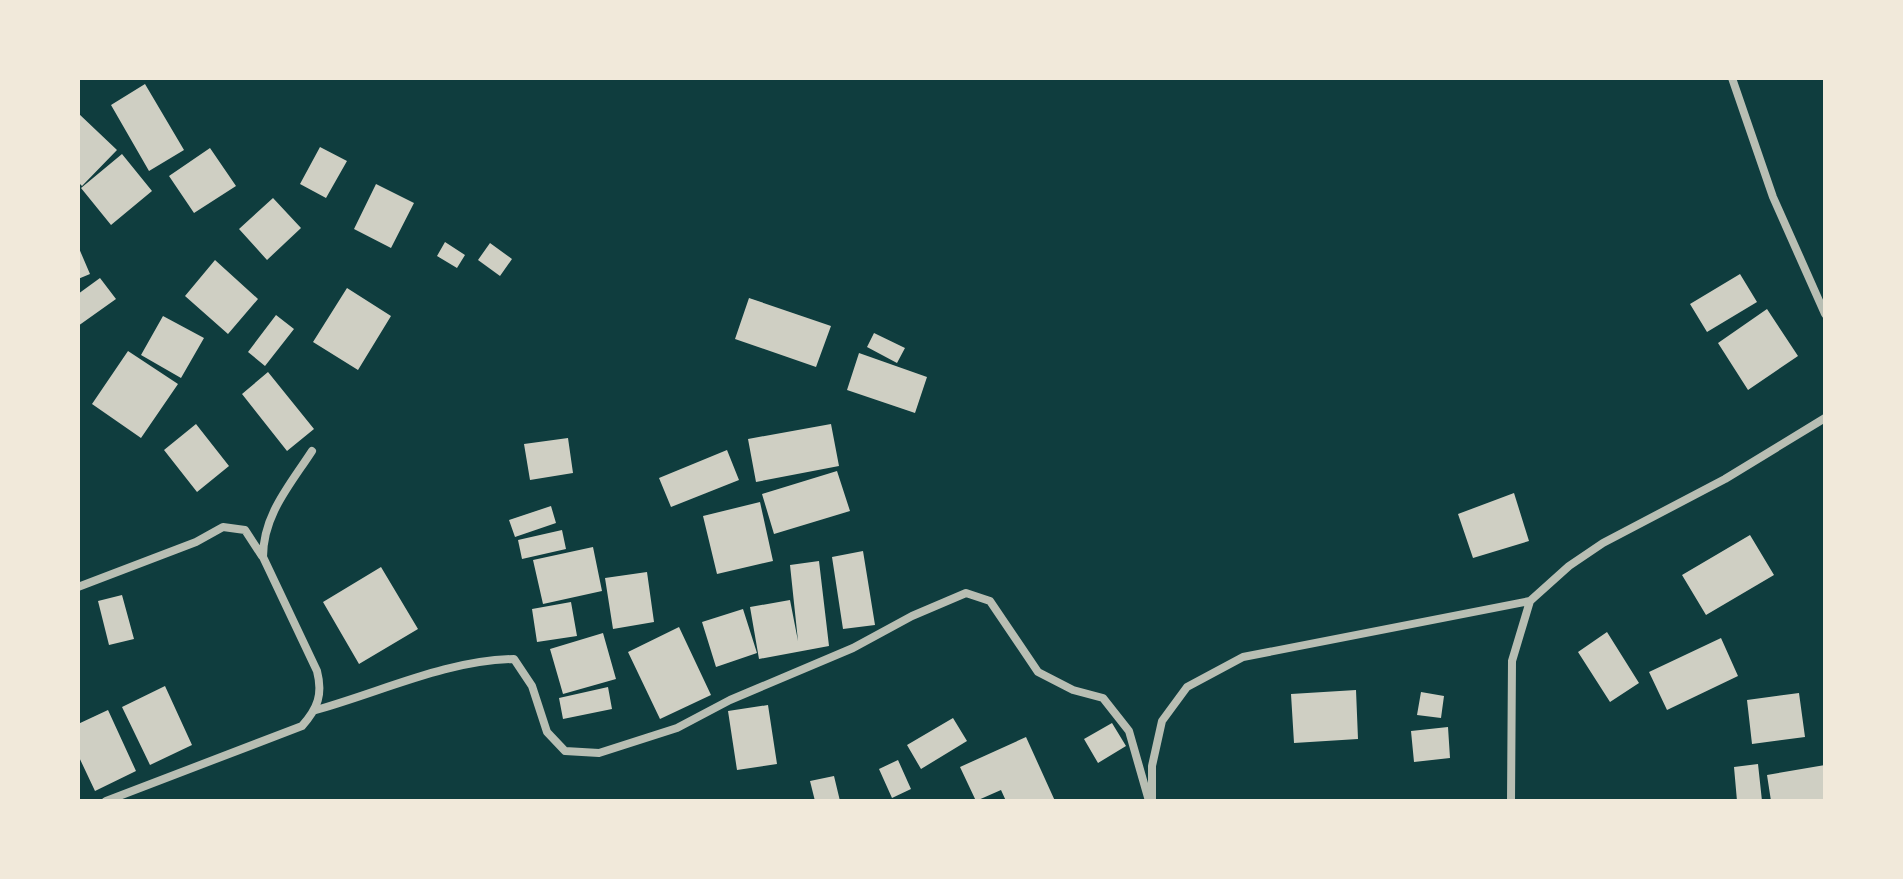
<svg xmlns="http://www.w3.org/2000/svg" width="1903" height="879" viewBox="0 0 1903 879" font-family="Figtree,sans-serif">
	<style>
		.building { fill: #cfcfc3 }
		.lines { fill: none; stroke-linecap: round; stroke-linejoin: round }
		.minor { stroke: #b8beb3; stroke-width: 8 }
	</style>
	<rect width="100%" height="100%" fill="#0f3d3e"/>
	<path class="building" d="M145 84 184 150 149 171 111 105Z
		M78 113 117 150 82 186 78 182Z
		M320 147 347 161 326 198 300 184Z
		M210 148 236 186 194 213 169 176Z
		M122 154 152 191 111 225 81 188Z
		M376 184 414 203 391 248 354 229Z
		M273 198 301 228 267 260 239 229Z
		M445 242 465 255 457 268 437 256Z
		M490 243 512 259 500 276 478 260Z
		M78 246 90 274 78 279Z
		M215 260 258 299 228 334 185 296Z
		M1740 274 1757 302 1707 332 1690 304Z
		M100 278 116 299 78 326V294Z
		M347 288 391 316 358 370 313 342Z
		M749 298 831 326 816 367 735 339Z
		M1767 309 1798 356 1748 390 1718 343Z
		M276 315 294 329 265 366 248 352Z
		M163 316 204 338 181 378 141 355Z
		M874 333 905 348 897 363 867 347Z
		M128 351 178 384 141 438 92 404Z
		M859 353 927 377 915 413 847 390Z
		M268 372 314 429 287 451 242 394Z
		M196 424 229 466 197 492 164 450Z
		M831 424 839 466 756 482 748 439Z
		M568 438 573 473 530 480 524 444Z
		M727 450 739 480 671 507 659 478Z
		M837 471 850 511 774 534 762 494Z
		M1514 493 1529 541 1473 558 1458 514Z
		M760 502 773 561 717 574 703 516Z
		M551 506 556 523 515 537 509 520Z
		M562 530 566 549 522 559 518 540Z
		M1750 535 1774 575 1706 615 1682 575Z
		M593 547 602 591 543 604 533 560Z
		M863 551 875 625 843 629 832 557Z
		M819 561 829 646 759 659 750 607 790 600 798 641 790 565Z
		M381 567 418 629 359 664 323 602Z
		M647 572 654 622 613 629 605 578Z
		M122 595 134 639 109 645 98 601Z
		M571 602 577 636 537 642 532 609Z
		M743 609 757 653 716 667 702 622Z
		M679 627 711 695 660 719 628 652Z
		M1607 632 1639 683 1610 702 1578 652Z
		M603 633 616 679 563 694 550 649Z
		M1721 638 1738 676 1667 710 1649 672Z
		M165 686 192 745 150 765 122 707Z
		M608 687 612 709 563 719 559 698Z
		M1356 690 1358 739 1294 743 1291 694Z
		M1421 692 1444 696 1441 718 1417 715Z
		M1799 693 1805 737 1752 744 1747 700Z
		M768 705 777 764 737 770 728 711Z
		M108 710 136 771 95 791 78 755V724Z
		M953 718 967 741 921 769 907 745Z
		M1112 723 1126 746 1098 763 1084 739Z
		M1448 727 1450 758 1414 762 1411 731Z
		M1026 737 1055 801H1006L1001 790 976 801 960 767Z
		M898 760 911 789 892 798 879 769Z
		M1758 764 1762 801H1737L1734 767Z
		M1825 765V801H1771L1767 775Z
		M834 776 840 801H815L810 781Z"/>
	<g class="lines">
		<path class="minor" d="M1732 78 1773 197 1825 314
			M78 587 196 542 223 527 245 530 262 556
			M316 710C381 692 447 660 514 659L532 686 547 732 565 751 599 753 677 728 730 700 853 648 912 616 966 593 990 601 1038 672 1073 690 1103 698 1129 731 1149 801
			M106 801 302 726C318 708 323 694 317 671L263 557C263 515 290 485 312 451
			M1152 801V766L1162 721 1187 687 1243 657 1530 601
			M1511 801 1512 661 1530 601 1569 566 1603 543 1725 479 1825 418"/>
	</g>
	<rect width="1903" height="879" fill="none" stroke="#f1e9da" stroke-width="160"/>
</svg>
